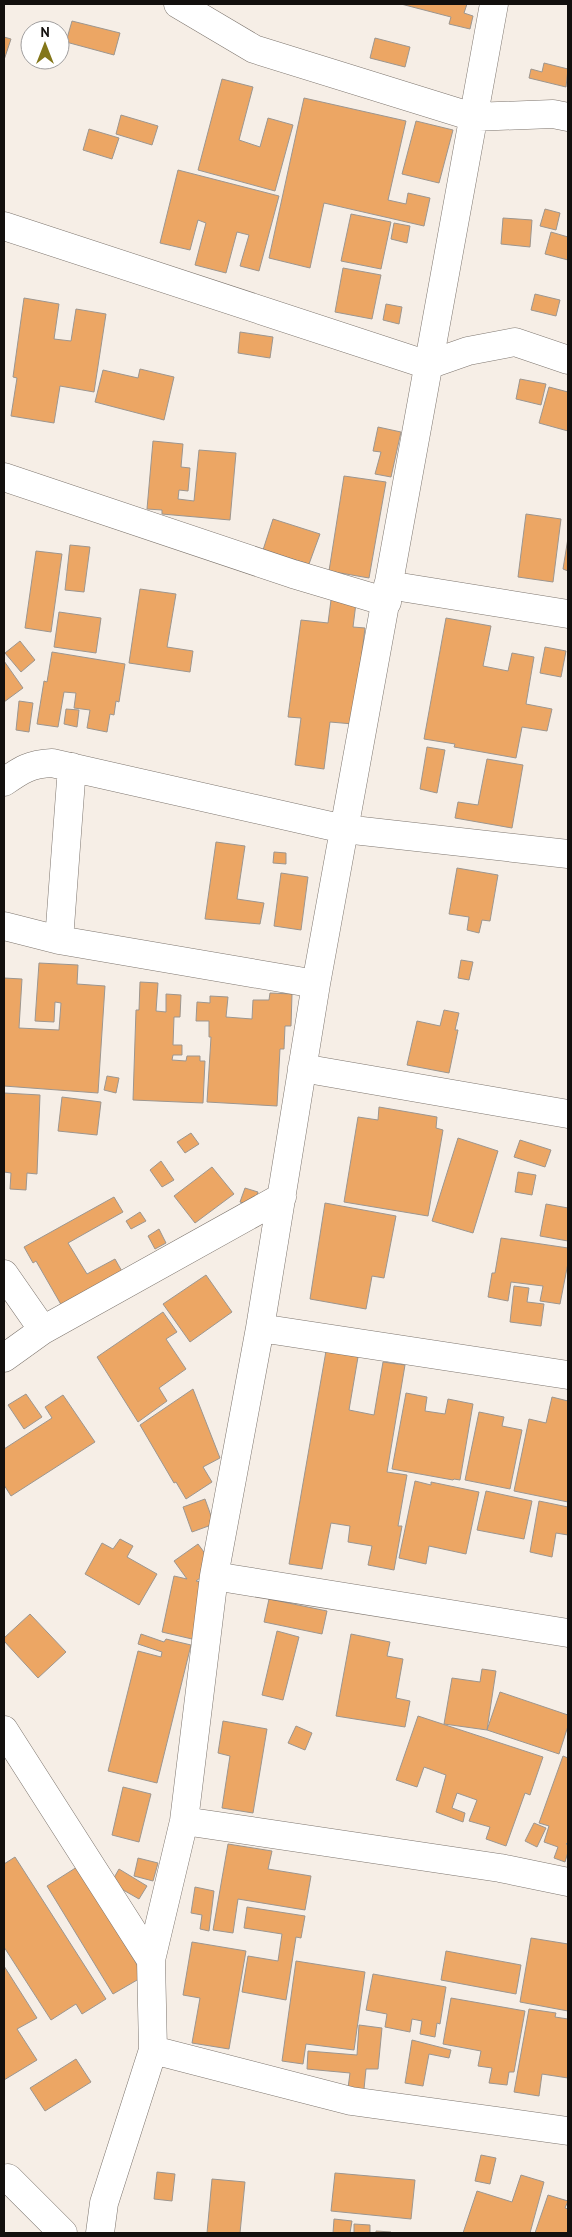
<svg xmlns="http://www.w3.org/2000/svg" width="572" height="2237" viewBox="0 0 572 2237" font-family="'PT Sans',sans-serif">
	<style>
		.building { fill: #eca664; stroke: #9d968f }
		.lines { fill: none; stroke-linecap: round; stroke-linejoin: round }
		.minor-casing { stroke: #7e766f; stroke-width: 29 }
		.minor { stroke: #fff; stroke-width: 28 }
	</style>
	<rect width="100%" height="100%" fill="#f6eee6"/>
	<path class="building" d="M401 4H467L464 13 473 16 470 29 449 24 451 17Z
		M72 21 120 33 114 55 66 42Z
		M4 37 11 39 4 60Z
		M375 38 410 47 405 67 370 58Z
		M544 63 568 69 566 87 529 78 531 69 542 72Z
		M222 79 253 87 239 140 260 147 268 118 293 125 275 191 198 170Z
		M304 98 406 121 388 200 406 204 408 193 430 198 424 226 324 203 310 268 269 258Z
		M121 115 158 126 152 145 116 134Z
		M416 121 453 130 439 183 402 174Z
		M89 129 119 138 112 159 83 150Z
		M178 170 279 196 259 271 240 266 249 235 237 232 226 273 195 265 206 223 198 220 190 250 160 243Z
		M545 209 560 213 556 230 540 226Z
		M351 214 391 222 381 269 341 261Z
		M503 218 532 220 530 247 501 244Z
		M394 223 410 226 407 243 391 239Z
		M551 232 568 237V260L545 254Z
		M343 268 381 275 372 319 335 312Z
		M535 294 560 300 556 316 531 310Z
		M24 298 59 304 54 339 71 341 76 309 106 314 94 392 60 386 54 423 11 416 17 378 13 377Z
		M386 304 402 307 399 324 383 320Z
		M240 332 273 337 270 358 238 353Z
		M140 369 174 377 164 420 95 402 103 370 138 378Z
		M520 379 546 384 541 405 516 399Z
		M549 387 568 392V431L539 423Z
		M378 427 401 432 391 477 375 474 381 452 373 451Z
		M153 441 183 444 181 467 190 468 188 491 179 490 178 499 194 501 199 450 236 453 230 520 162 514V510L147 509Z
		M344 476 386 482 369 578 329 571Z
		M526 514 561 519 553 582 518 577Z
		M273 519 320 534 309 564 263 550Z
		M568 538V571L563 569Z
		M70 545 90 547 84 592 65 590Z
		M36 551 62 554 51 632 25 628Z
		M140 589 176 594 167 647 193 651 190 672 129 663Z
		M331 600 356 603 353 627 365 628 353 724 330 722 324 769 295 765 301 718 288 717 301 620 328 623Z
		M59 612 101 618 96 653 54 647Z
		M446 618 491 626 483 666 508 671 512 653 534 657 526 704 552 709 547 731 522 727 516 758 454 747 455 744 424 739Z
		M20 641 35 660 21 672 5 653Z
		M545 647 566 651 561 677 540 673Z
		M52 652 125 664 119 702 116 701 114 715 110 714 107 732 87 728 90 710 74 708 76 693 64 692 58 727 37 724 44 681 47 682Z
		M4 661 23 688 4 702Z
		M19 701 33 703 29 732 16 730Z
		M66 709 79 710 77 727 64 724Z
		M427 747 445 750 437 793 420 789Z
		M487 759 523 765 512 828 455 818 458 802 478 805Z
		M216 842 245 846 237 899 264 903 260 924 205 919Z
		M274 852 286 853V864L273 863Z
		M457 868 498 875 490 921 482 920 479 933 467 930 469 917 449 914Z
		M281 873 308 877 301 930 274 926Z
		M461 960 473 962 469 980 458 978Z
		M39 963 78 965 77 984 105 986 98 1093 4 1086V978L22 979 19 1028 59 1030 61 1003 55 1002 54 1022 35 1021Z
		M140 982 158 983 156 1011 166 1012V994L181 995 180 1017H174L173 1045H182V1055H173L172 1060 186 1061 187 1056H200V1061H205L203 1103 133 1100 136 1010H139Z
		M270 993 292 994 291 1026H285L284 1049H280L277 1106 207 1102 211 1037H209V1021H196L197 1002 210 1003V996L228 997 226 1017 252 1019 253 1000H269Z
		M444 1010 459 1013 455 1030H458L449 1073 407 1065 417 1021 440 1026Z
		M107 1076 119 1078 116 1093 104 1090Z
		M4 1093 40 1095 37 1174 27 1173 26 1190 10 1189 11 1173 4 1172Z
		M62 1097 101 1102 97 1135 58 1131Z
		M379 1107 437 1117 436 1128 443 1130 428 1216 344 1202 358 1117 378 1120Z
		M191 1133 199 1144 185 1153 177 1142Z
		M458 1138 498 1151 473 1233 432 1221Z
		M520 1140 551 1150 545 1167 514 1157Z
		M161 1161 174 1180 162 1187 150 1170Z
		M212 1167 234 1194 195 1223 174 1196Z
		M518 1172 536 1175 532 1195 515 1192Z
		M245 1188 258 1192 253 1207 240 1202Z
		M114 1197 123 1212 68 1243 87 1274 115 1259 123 1273 63 1308 36 1261 33 1263 24 1247Z
		M325 1203 396 1216 384 1278 372 1276 366 1309 310 1299Z
		M546 1204 568 1208V1241L540 1236Z
		M140 1212 146 1221 131 1229 126 1221Z
		M159 1229 166 1243 155 1249 148 1236Z
		M501 1238 568 1248V1263L560 1304 540 1301 543 1286 511 1282 508 1301 488 1297 492 1273H495Z
		M206 1275 232 1312 190 1342 163 1304Z
		M514 1286 529 1288 527 1302 544 1304 541 1326 510 1322Z
		M163 1312 177 1332 166 1339 186 1369 159 1388 167 1401 138 1422 97 1357Z
		M326 1351 358 1357 349 1410 374 1415 383 1362 405 1365 387 1472 407 1475 398 1526H402L394 1570 368 1565 372 1546 348 1542 350 1526 331 1523 322 1569 289 1564Z
		M193 1389 220 1458 203 1467 212 1482 186 1499 176 1482 174 1483 140 1425Z
		M406 1393 427 1397 425 1411 445 1414 448 1399 473 1404 460 1480 454 1479 453 1480 392 1469Z
		M26 1394 42 1417 24 1429 8 1405Z
		M63 1395 95 1442 11 1496 4 1485V1449L52 1418 45 1407Z
		M552 1397 568 1401V1502L514 1491 529 1419 546 1423Z
		M479 1412 504 1417 502 1426 522 1430 510 1489 465 1480Z
		M415 1481 431 1485V1482L479 1492 466 1554 429 1546 426 1564 399 1558Z
		M486 1491 532 1501 524 1539 477 1530Z
		M205 1499 214 1524 192 1532 183 1507Z
		M539 1501 568 1507V1535L556 1533 552 1557 530 1552Z
		M120 1539 133 1546 127 1557 157 1574 139 1605 85 1574 102 1543 113 1549Z
		M198 1544 215 1567 196 1581 205 1583 192 1639 162 1632 174 1576 187 1579 174 1561Z
		M269 1599 327 1611 322 1634 264 1622Z
		M30 1614 66 1652 38 1678 4 1641V1638Z
		M277 1631 299 1637 283 1700 262 1695Z
		M141 1634 164 1642 166 1639 191 1645 157 1783 108 1771 138 1651 161 1657 162 1652 138 1644Z
		M351 1634 390 1642 387 1656 403 1659 396 1698 410 1701 405 1727 336 1716Z
		M482 1669 496 1671 487 1730 444 1724 452 1678 480 1682Z
		M500 1692 568 1715V1726L559 1754 487 1730Z
		M418 1716 543 1757 530 1795 525 1793 506 1846 486 1839 490 1827 469 1821 477 1800 457 1793 452 1808 465 1813 463 1822 436 1812 446 1775 424 1767 417 1787 396 1780Z
		M223 1721 267 1729 253 1813 222 1808 230 1756 218 1753Z
		M296 1726 312 1733 305 1750 288 1743Z
		M563 1756 568 1758V1842L566 1844 568 1845V1852L565 1862 554 1858 558 1847 544 1842 549 1826 539 1823Z
		M123 1787 151 1794 139 1842 112 1835Z
		M534 1823 546 1828 537 1847 525 1841Z
		M228 1844 272 1851 268 1869 311 1876 305 1910 238 1899 233 1933 213 1930Z
		M15 1857 106 1999 82 2014 76 2004 51 2020 4 1947V1864Z
		M138 1858 158 1863 153 1881 134 1876Z
		M77 1867 144 1976 113 1994 47 1886Z
		M119 1869 147 1886 139 1899 111 1883Z
		M195 1887 214 1891 209 1931 200 1929 202 1915 191 1913Z
		M247 1907 305 1916 301 1938 296 1937 286 2000 242 1992 248 1956 278 1961 282 1934 244 1928Z
		M531 1938 568 1944V2011L520 2002Z
		M192 1942 246 1951 229 2049 192 2043 200 1998 183 1995Z
		M446 1951 521 1965 516 1994 441 1980Z
		M296 1961 365 1972 354 2050 306 2044 303 2064 282 2061Z
		M4 1966 37 2018 17 2029 37 2060 4 2080Z
		M373 1974 446 1987 440 2024 437 2023 435 2037 420 2034 422 2021 412 2019 410 2032 385 2027 387 2014 366 2010Z
		M451 1998 525 2011 514 2072H509L507 2085 489 2083 492 2068 478 2066 481 2051 443 2044Z
		M529 2009 556 2013 555 2017 568 2019V2078L542 2074 539 2096 514 2092Z
		M359 2025 382 2028 378 2069H366L364 2089 348 2088 350 2073 307 2069 308 2051 357 2055Z
		M412 2040 451 2050 449 2058 429 2054 423 2086 405 2083Z
		M76 2059 91 2082 45 2111 30 2088Z
		M481 2155 496 2158 490 2184 475 2181Z
		M157 2172 175 2174 172 2201 154 2199Z
		M335 2173 415 2180 411 2219 331 2211Z
		M521 2175 544 2182 530 2233H463L477 2191 512 2202Z
		M212 2179 245 2182 240 2233H207Z
		M548 2195 568 2201 565 2208 568 2209V2233H535Z
		M334 2219 352 2221 350 2233H333Z
		M354 2224 370 2225V2233H354Z
		M376 2231 391 2232 390 2233H376Z"/>
	<g class="lines">
		<g class="minor-casing">
			<path id="minor" d="M178 4 254 49 473 117 553 114 568 117
				M4 226 428 365 468 351 515 342 568 360
				M4 477 293 574 387 602
				M388 585 568 614
				M4 782C21 770 30 764 52 763L344 829 568 854
				M4 926 59 940 316 984
				M59 940 72 767
				M302 1068 568 1114
				M4 1274 43 1330
				M260 1328 568 1375
				M4 1358 43 1330 282 1197
				M214 1576 568 1633
				M4 1730 151 1960
				M184 1821 500 1868 568 1882
				M153 2050 351 2101 568 2131
				M4 2180 8 2178 63 2233
				M100 2233 104 2203 153 2050 151 1960 184 1821 214 1576 260 1328 316 984 494 4"/>
		</g>
		<use href="#minor" class="minor"/>
	</g>
	<rect width="572" height="2237" fill="none" stroke="#13100e" stroke-width="10"/>
	<g transform="translate(45 45)"><circle r="24" fill="#ffffff" stroke="#a19f9f"/>
	<path d="M0-4L9 19L0 12L-9 19Z" fill="#837619"/>
	<text y="-8" font-size="14" font-weight="bold" text-anchor="middle" fill="#13100e">N</text>
	</g>
</svg>
